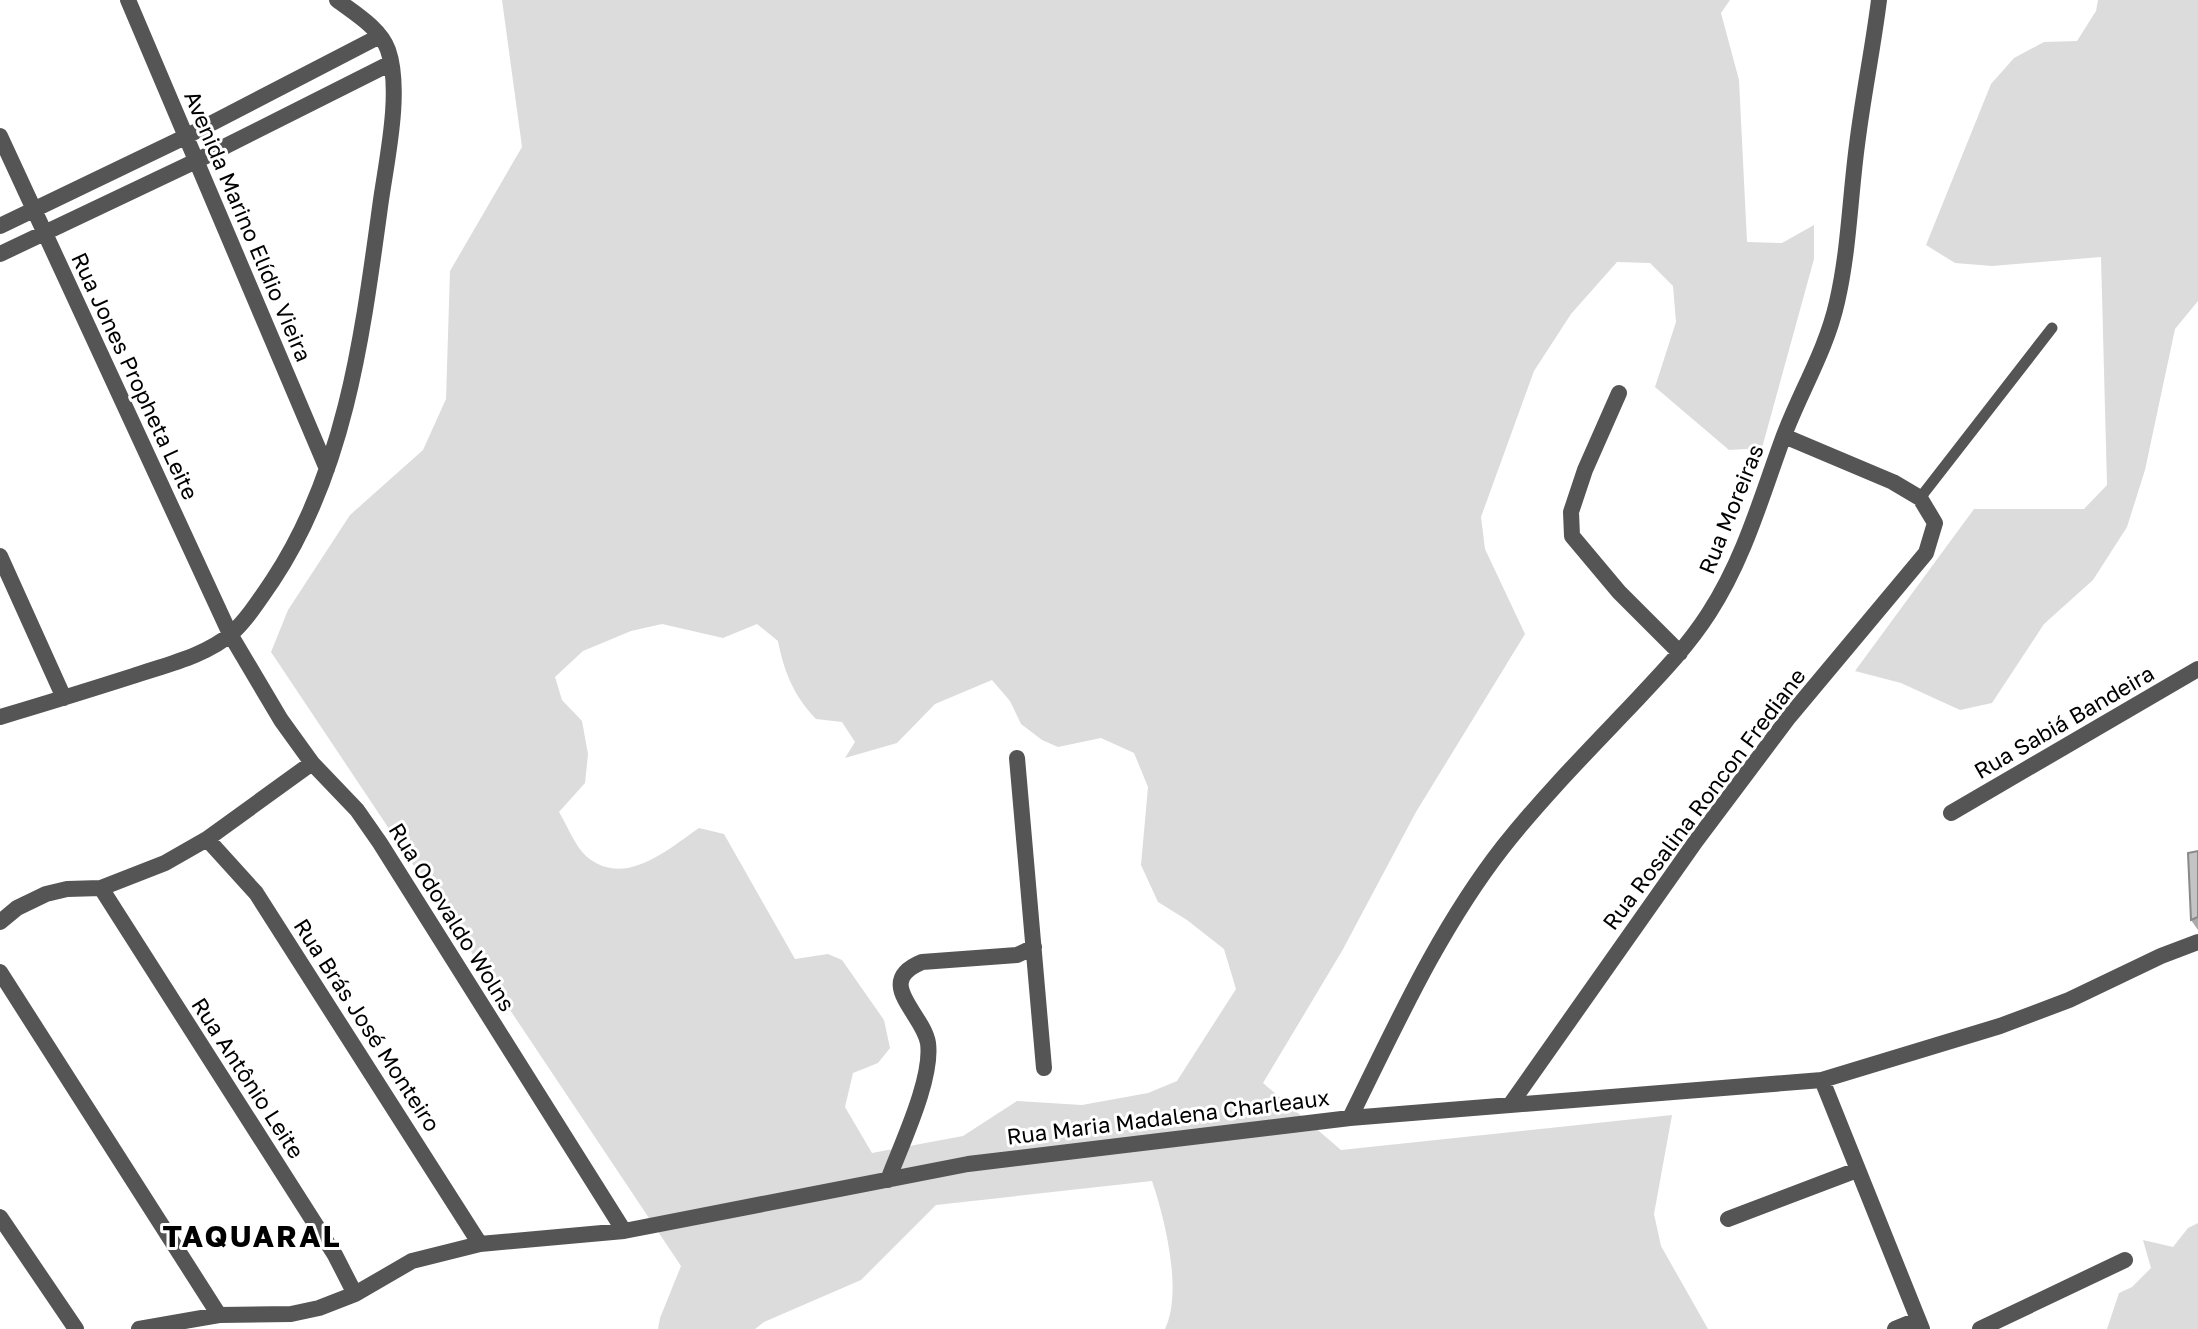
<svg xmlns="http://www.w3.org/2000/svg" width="2198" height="1329" viewBox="0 0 2198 1329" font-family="'Golos Text',sans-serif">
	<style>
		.green { fill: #dcdcdc; fill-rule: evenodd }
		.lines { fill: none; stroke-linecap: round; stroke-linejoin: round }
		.lane { stroke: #555; stroke-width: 11 }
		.street { stroke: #555; stroke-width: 16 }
		.wall { fill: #a9a9a9 }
		.building { fill: #c4c4c4; stroke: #898989; stroke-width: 2 }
		.labels { text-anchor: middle; stroke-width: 6; stroke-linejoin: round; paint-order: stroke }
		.street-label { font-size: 22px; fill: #000; stroke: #fff }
		.district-label { font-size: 30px; font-weight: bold; letter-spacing: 2px; fill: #000; stroke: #fff }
	</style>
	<rect width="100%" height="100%" fill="#fff"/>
	<path class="green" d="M502 0H1730L1721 13 1739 80 1747 242 1782 243 1814 225V259L1762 448 1729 450 1655 387 1676 322 1673 286 1650 263 1617 262 1571 314 1534 371 1481 517 1485 549 1525 634 1416 812 1342 951 1263 1083 1341 1150 1672 1115 1654 1214 1661 1246 1708 1329H1165C1183 1292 1165 1219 1152 1181L936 1205 861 1280 764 1322 755 1329H658L660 1318 681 1266 271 652 288 610 350 515 423 450 446 399 450 271 522 147ZM662 624 723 638 757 624 778 641C784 672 794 696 816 719L842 722 855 742 845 758 897 743 935 704 992 680 1010 701 1021 724 1042 740 1058 747 1101 738 1134 753 1148 787 1141 865 1158 902 1187 920 1224 949 1236 989 1177 1081 1148 1093 1082 1105 1017 1101 963 1136 872 1153 845 1107 853 1073 878 1063 890 1048 884 1020 842 960 828 954 795 959 724 834 699 828C667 850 624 889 586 856 575 846 567 825 559 812L585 783 588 754 582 721 562 700 555 677 583 651 631 631Z
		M2098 0H2198V301L2175 329 2145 470 2127 527 2093 580 2044 624 1992 703 1960 710 1901 683 1855 671 1974 509H2084L2107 485 2101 257 1992 266 1955 263 1926 245 1991 84 2014 58 2044 42 2077 41 2096 11Z
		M2198 1223V1329H2107L2119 1293 2132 1287 2151 1268 2143 1240 2173 1247 2188 1228Z"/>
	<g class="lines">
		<path class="lane" d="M1920 498 2052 328"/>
		<path class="street" d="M128 0 327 469
			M0 136 230 634 281 720 312 763 357 810 380 843 624 1231
			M0 226 187 136 380 36
			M0 254 198 160 391 63
			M1619 393 1585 470 1571 512 1572 536 1619 592 1680 653
			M0 556 64 698
			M0 717C44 704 89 690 133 676 165 665 206 656 232 633 248 618 260 599 273 580 347 468 363 330 381 200 387 158 402 90 388 50 380 28 354 13 337 0
			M1017 758 1044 1068
			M1951 813 2198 669
			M207 839 256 893 480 1244
			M101 888 335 1255 355 1294
			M0 922 17 908 46 894 67 889 101 888 165 863 207 839 312 763
			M0 972 219 1315
			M1822 1080 1922 1329
			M1510 1105 1696 841 1789 717 1926 553 1935 523 1920 498 1893 482 1784 436
			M1350 1118C1396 1025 1439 929 1503 847 1541 799 1584 755 1627 710 1656 679 1686 649 1709 613 1744 559 1761 498 1783 438 1800 392 1826 351 1837 302 1849 250 1850 197 1857 145 1863 96 1873 48 1879 0
			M888 1180C901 1145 933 1079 928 1043 923 1013 873 982 922 962L1017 955 1034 947
			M0 1217 76 1329
			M1728 1219 1857 1170
			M139 1329 219 1315 291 1314 319 1308 355 1294 412 1261 480 1244 624 1231 968 1164 1350 1118 1822 1080 2000 1026 2069 1000 2161 956 2198 942
			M1895 1329 1917 1320
			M1980 1329 2125 1260"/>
	</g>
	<path class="wall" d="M2198 851V930L2191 920Z"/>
	<path class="building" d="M2198 851V917L2191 920 2188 853Z"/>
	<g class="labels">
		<g class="street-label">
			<text transform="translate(248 226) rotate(67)" y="8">Avenida Marino Elídio Vieira</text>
			<text transform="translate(135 376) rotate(65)" y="8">Rua Jones Propheta Leite</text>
			<text transform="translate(1731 509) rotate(-68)" y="8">Rua Moreiras</text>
			<text transform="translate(2064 722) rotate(-30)" y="8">Rua Sabiá Bandeira</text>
			<text transform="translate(1704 799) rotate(-53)" y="8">Rua Rosalina Roncon Frediane</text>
			<text transform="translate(452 917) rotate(58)" y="8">Rua Odovaldo Wolns</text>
			<text transform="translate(367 1025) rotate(57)" y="8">Rua Brás José Monteiro</text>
			<text transform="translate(248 1078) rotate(57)" y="8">Rua Antônio Leite</text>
			<text transform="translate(1168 1117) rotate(-7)" y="8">Rua Maria Madalena Charleaux</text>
		</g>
		<g class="district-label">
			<text x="252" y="1247">TAQUARAL</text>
		</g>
	</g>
</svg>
